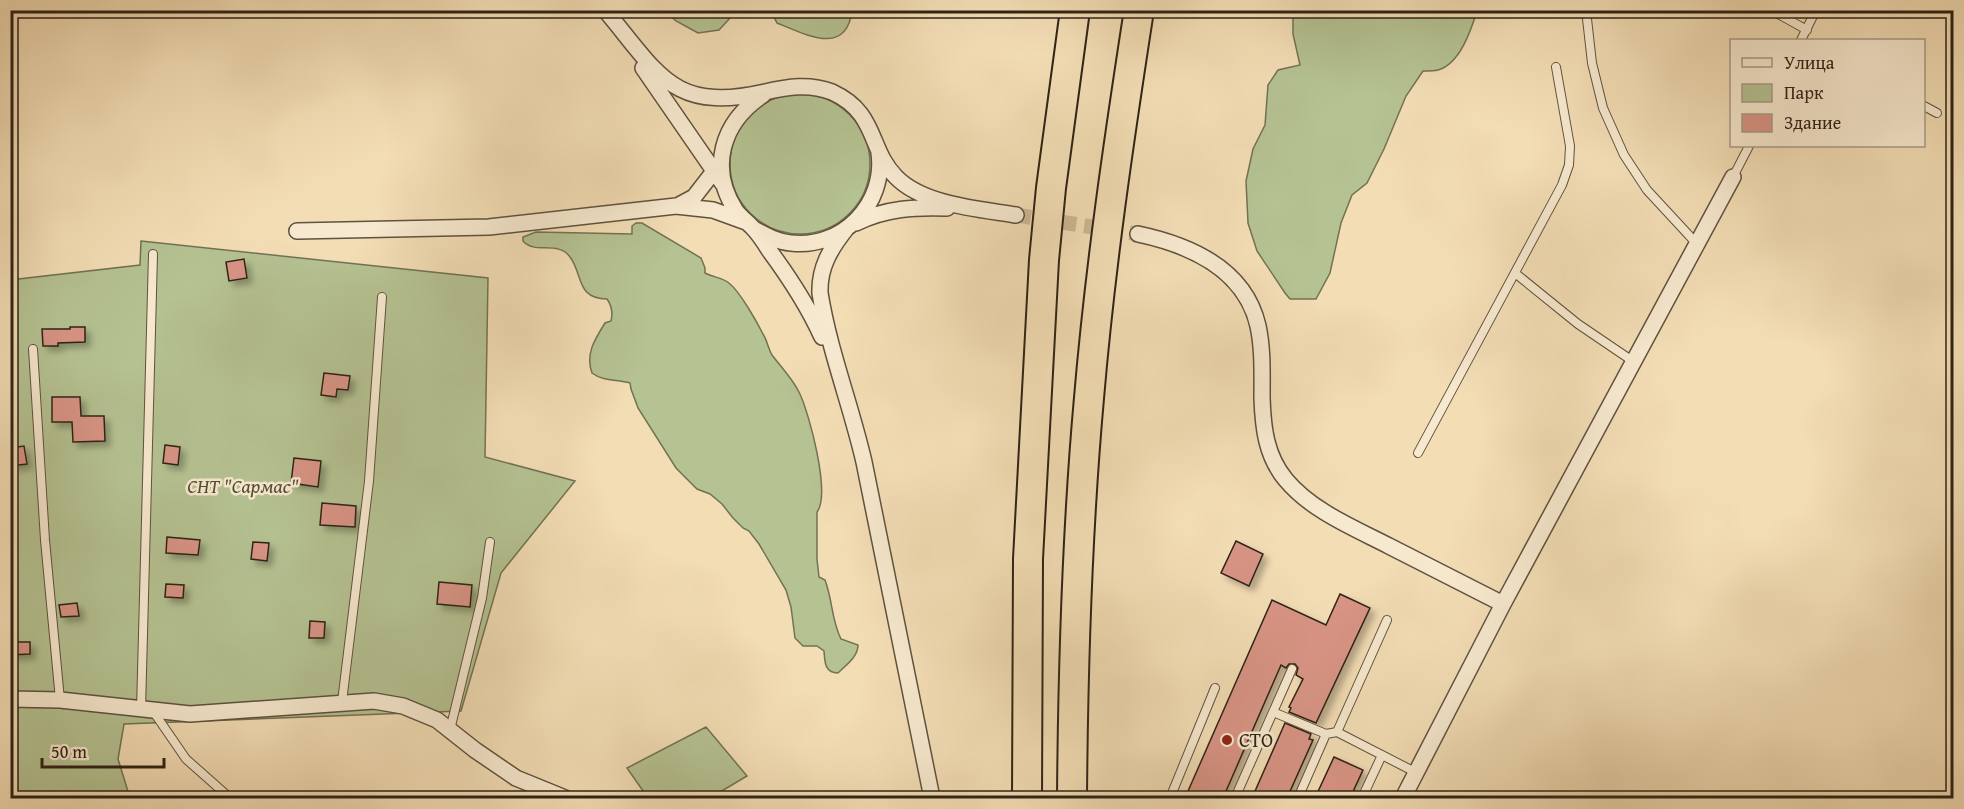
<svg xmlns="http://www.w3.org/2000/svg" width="1964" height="809" viewBox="0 0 1964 809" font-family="'Gentium Book Plus',serif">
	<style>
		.green { fill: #b5c292; stroke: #727254; stroke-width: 1.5 }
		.building { fill: #d89485; stroke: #2e2316; stroke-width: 1.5; filter: url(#shadow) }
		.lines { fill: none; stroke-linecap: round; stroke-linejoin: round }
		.street-tunnel { stroke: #ccb895; stroke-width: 15; stroke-dasharray: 15 8; stroke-linecap: butt }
		.lane-casing { stroke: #5f523e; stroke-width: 10 }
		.street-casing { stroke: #5f523e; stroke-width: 18 }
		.highway-casing { stroke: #2e2316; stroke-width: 32 }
		.lane { stroke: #f7e9cf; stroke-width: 8 }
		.street { stroke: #f7e9cf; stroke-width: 15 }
		.highway { stroke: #f3ddb5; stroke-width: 28 }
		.poi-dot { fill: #8f2418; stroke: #f7e9cf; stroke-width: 2 }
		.labels { text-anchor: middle; stroke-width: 5; stroke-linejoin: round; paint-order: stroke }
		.park-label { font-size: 20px; font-style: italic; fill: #504b35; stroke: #f7e9cf }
		.poi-label { font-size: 20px; fill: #2e2316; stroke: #f7e9cf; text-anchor: start }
	</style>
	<defs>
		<filter id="shadow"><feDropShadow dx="5" dy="5" stdDeviation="3" flood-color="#0004"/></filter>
	</defs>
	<rect width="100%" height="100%" fill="#f3ddb5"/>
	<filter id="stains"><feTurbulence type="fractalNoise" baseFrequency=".00333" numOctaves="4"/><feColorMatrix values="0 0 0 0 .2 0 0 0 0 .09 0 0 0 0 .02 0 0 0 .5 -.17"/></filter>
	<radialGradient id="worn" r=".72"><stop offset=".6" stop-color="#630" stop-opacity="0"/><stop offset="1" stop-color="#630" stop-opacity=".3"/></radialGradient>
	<path class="green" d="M665 11H731V17L719 30 698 33 676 21Z
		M774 11V10L852 11C846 57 805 34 777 23L774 17Z
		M1293 11H1477C1471 30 1460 64 1438 70 1434 71 1428 71 1423 71L1406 96 1384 149 1367 183 1352 195 1341 223 1330 273 1316 299H1290L1285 293 1257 251 1248 223 1246 181 1253 149 1265 125 1268 85 1278 70 1300 65 1293 34Z
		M730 164a70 70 0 1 1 140 0a70 70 0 1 1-140 0Z
		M636 223H642L701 258 705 268V273C714 278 723 277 730 284 740 292 757 322 763 334 767 340 768 348 772 355 781 367 792 378 799 392 809 412 831 494 817 512V559L819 577 825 580C833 601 831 619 841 639L858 645C858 657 846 665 838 673 824 673 825 661 824 651L817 646H803L795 638 791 607 786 590 759 544 749 531 743 528 733 518 722 504 710 494 697 489 676 468 638 408 631 389 630 383C617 379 604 382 592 373 585 354 595 339 605 323L611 321C613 313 612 306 607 299 576 299 583 274 570 257 558 240 535 255 523 241V237L536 232 632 234V226Z
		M141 241 488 278 485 457 575 481 501 573 461 711 124 724 118 759 130 798H11L10 280 140 265Z
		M706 727 747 776 710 798H648L627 768Z"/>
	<path class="building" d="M244 259 247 278 229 281 226 262Z
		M70 327H85V342L58 343V346H43L42 329H70Z
		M324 373 350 376 348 390 337 389 336 397 321 395Z
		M52 397H80L81 416H104L105 441 73 442 72 422H52Z
		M165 445 180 447 178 465 163 463Z
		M24 446 27 464 10 466V448Z
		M294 458 321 461 318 487 291 483Z
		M322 503 356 506 355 527 320 525Z
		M167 537 200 540 198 555 166 553Z
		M1236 541 1263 554 1249 586 1221 573Z
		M253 542 269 543 267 561 251 559Z
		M439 582 472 585 470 607 437 604Z
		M166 584 184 585 183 598 165 597Z
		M1340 594 1370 608 1316 723 1289 712 1291 708 1289 707 1303 679 1296 675 1298 668 1295 664H1289L1286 668 1281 665 1223 798H1185L1272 600 1326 625Z
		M77 603 79 616 61 617 59 605Z
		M310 621 325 622 324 638H309Z
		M10 642H30V654L10 655Z
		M1285 723 1311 734 1309 739 1313 740 1287 798H1252Z
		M1334 757 1363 770 1350 798H1315Z"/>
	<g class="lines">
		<path class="street-tunnel" d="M1016 215 1138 234"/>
		<g class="lane-casing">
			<path id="lane" d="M1586 10 1592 63 1603 108 1624 155 1647 190 1697 244
				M1771 10 1807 30
				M1801 40 1816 10
				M1924 106 1937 113
				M1733 177 1749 146
				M1515 273 1578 324 1634 362
				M33 349 45 540 60 700
				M1418 453 1562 185 1569 165 1570 146 1556 67
				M342 702 369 481 382 297
				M141 710 153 254
				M153 711 186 759 230 798
				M1273 712 1326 734
				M450 730 482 598 490 542
				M1337 732 1387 620
				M1170 798 1215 688
				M1235 798 1292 669
				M1298 798 1326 734 1337 732 1417 773
				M1362 798 1382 755"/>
		</g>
		<g class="street-casing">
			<path id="street" d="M605 10C659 74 672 113 765 92 787 87 809 83 832 92 878 113 868 149 896 177 923 205 980 209 1016 215
				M643 68 723 184
				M763 95C722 122 708 168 736 211 741 217 747 222 752 227 759 234 764 242 769 250 789 277 808 306 822 337
				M679 205 694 197 718 166
				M856 223C886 208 915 207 947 208
				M846 229C831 248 819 267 820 293 829 350 851 405 864 462L932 798
				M756 230C767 236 778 242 791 243 842 249 886 204 879 153
				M297 231 489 227 676 206 713 210 746 222
				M1138 234C1190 245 1245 269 1258 326 1263 349 1262 374 1262 398 1263 428 1266 456 1286 480 1312 511 1354 528 1389 546 1427 565 1465 585 1503 604
				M10 699 60 700 190 714 374 701 403 706 437 720 475 750 516 778 565 798
				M1403 798 1503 604 1733 177"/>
		</g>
		<g class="highway-casing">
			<path id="highway" d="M1027 798 1028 559 1044 260 1051 188 1075 10
				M1072 798C1073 665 1077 531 1089 398 1100 268 1119 139 1139 10"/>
		</g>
		<use href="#lane" class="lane"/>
		<use href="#street" class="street"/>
		<use href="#highway" class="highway"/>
	</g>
	<circle class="poi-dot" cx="1227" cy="740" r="6"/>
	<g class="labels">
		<g class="park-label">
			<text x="243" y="493">СНТ "Сармас"</text>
		</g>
		<g class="poi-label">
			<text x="1239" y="747">СТО</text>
		</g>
	</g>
	<rect width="1964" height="809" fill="none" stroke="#f3ddb5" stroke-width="36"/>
	<rect x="12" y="12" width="1940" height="785" fill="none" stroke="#2e2316" stroke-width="3"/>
	<rect x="18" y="18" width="1928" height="773" fill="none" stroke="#2e2316" stroke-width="1.5"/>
	<rect x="1730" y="39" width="195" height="108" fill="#f7e9cf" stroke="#a79a85" stroke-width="1.5"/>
	<rect x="1742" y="58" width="30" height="9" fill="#f7e9cf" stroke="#a79a85" stroke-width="1.5"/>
	<text x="1784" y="69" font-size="18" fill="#2e2316">Улица</text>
	<rect x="1742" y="84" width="30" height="18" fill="#b5c292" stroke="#a79a85" stroke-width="1.5"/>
	<text x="1784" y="99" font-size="18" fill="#2e2316">Парк</text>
	<rect x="1742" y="114" width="30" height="18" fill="#d89485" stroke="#a79a85" stroke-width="1.5"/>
	<text x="1784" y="129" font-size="18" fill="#2e2316">Здание</text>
	<path d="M42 758v9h122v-9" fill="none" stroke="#2e2316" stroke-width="3"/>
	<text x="51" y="758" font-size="18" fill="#2e2316" stroke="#f7e9cf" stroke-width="4.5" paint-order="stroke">50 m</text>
	<rect width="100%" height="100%" filter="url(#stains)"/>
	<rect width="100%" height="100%" fill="url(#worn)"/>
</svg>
